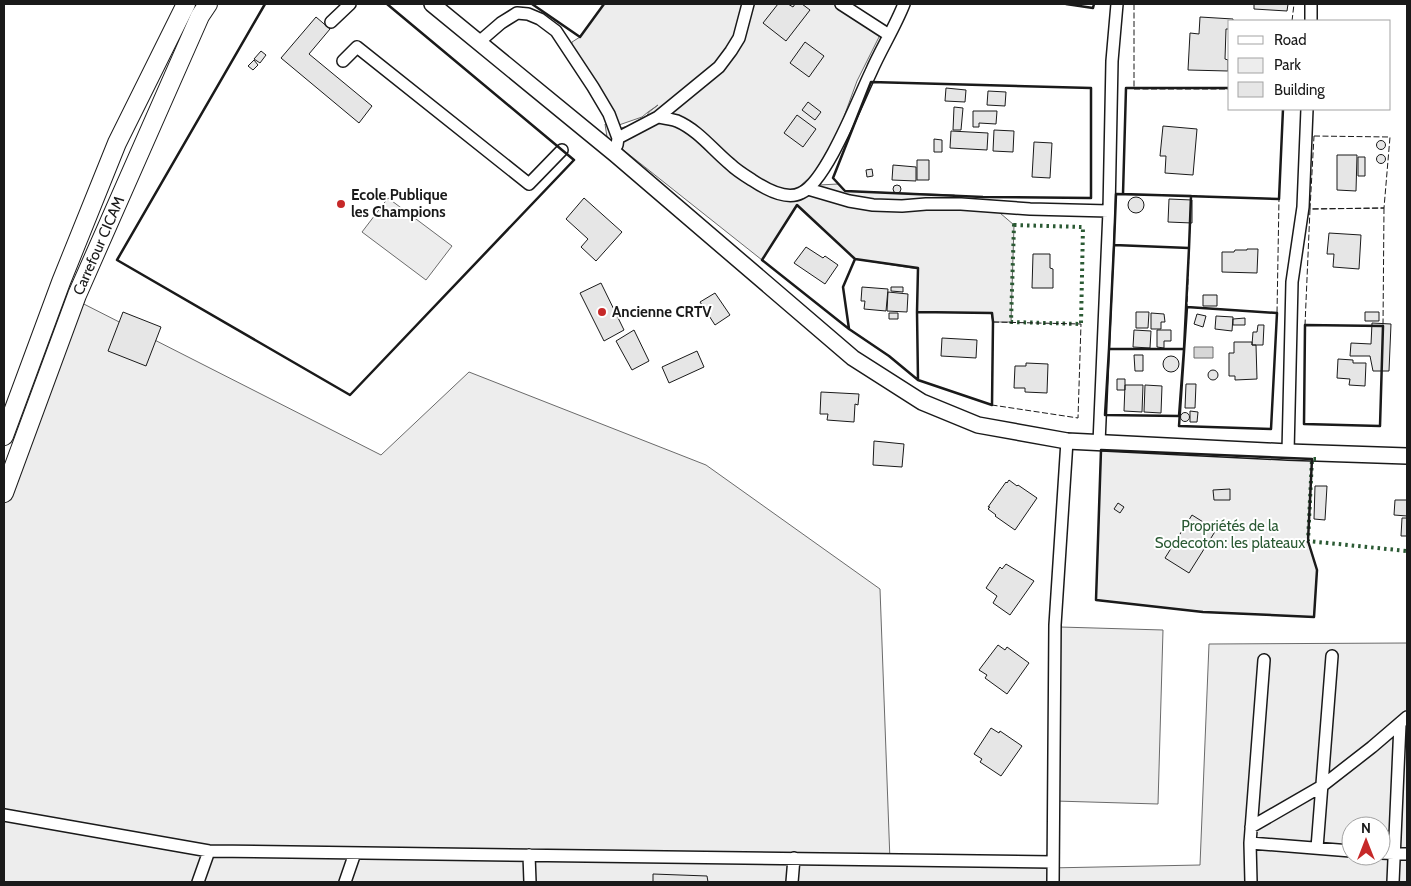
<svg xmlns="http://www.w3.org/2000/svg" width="1411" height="886" viewBox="0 0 1411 886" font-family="Cabin,sans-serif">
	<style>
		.green { fill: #ededed; stroke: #6a6a6a; fill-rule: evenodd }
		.water { fill: #d7d7d7; stroke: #6a6a6a }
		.building { fill: #e6e6e6; stroke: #1a1a1a }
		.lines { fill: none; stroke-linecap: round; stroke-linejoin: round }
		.street-casing { stroke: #1a1a1a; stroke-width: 14 }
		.secondary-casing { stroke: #1a1a1a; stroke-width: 18 }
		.primary-casing { stroke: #1a1a1a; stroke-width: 20 }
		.street { stroke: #fff; stroke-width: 11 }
		.secondary { stroke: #fff; stroke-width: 15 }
		.primary { stroke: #fff; stroke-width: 18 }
		.hedge { stroke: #2b5a34; stroke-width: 4; stroke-dasharray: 2.5 4; stroke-linecap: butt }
		.fence { stroke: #1a1a1a; stroke-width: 1; stroke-dasharray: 6 2.5; stroke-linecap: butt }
		.wall { stroke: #1a1a1a; stroke-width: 2.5 }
		.poi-dot { fill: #c62828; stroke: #fff; stroke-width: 2 }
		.labels { text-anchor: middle; stroke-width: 4; stroke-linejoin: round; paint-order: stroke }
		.poi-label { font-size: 15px; font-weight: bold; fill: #1a1a1a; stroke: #fff; text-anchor: start }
		.street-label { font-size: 15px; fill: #1a1a1a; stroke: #fff }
		.park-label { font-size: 15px; fill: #2b5a34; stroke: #fff }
	</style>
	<rect width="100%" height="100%" fill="#fff"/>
	<path class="green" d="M604 4H841L882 31 857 81 838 133 816 170 809 178 800 186 799 188 800 186 838 184 845 191 954 195 1000 213 1014 225 1011 322H993L991 313 917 312 918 269 855 259 797 205 762 260 607 137 605 124 617 129 643 122 649 112 658 105 648 112 642 117 616 126 571 50 572 42 580 37Z
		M388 198 452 246 426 280 362 232Z
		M72 298 381 455 469 372 706 465 880 589 890 861 1048 868 1200 865 1209 644 1407 643V882H4V479ZM1351 826H1381V856H1351Z
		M1101 450 1312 459 1308 541 1317 570 1314 617 1203 612 1096 600Z
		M1060 627 1163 630 1158 804 1055 801Z"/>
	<path class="water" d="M1194 347H1213V358H1194Z"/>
	<path class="building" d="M778 4H788L793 7 795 4H802L810 10 786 41 763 23Z
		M1254 4H1288L1287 11 1254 9Z
		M316 17 330 29 309 54 372 106 359 123 281 58Z
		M1200 17 1233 19V21H1230V29H1226L1225 59 1228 60V71L1188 70 1190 33 1199 34Z
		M805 42 824 56 809 77 790 63Z
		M261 51 266 55 260 63 254 59Z
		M254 60 258 65 253 70 248 66Z
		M946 88 966 90 965 102 945 101Z
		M988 91 1006 92 1005 106 987 105Z
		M808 102 821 112 815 120 802 110Z
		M954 107 963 108 961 130H953Z
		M973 111H997L996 124 979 123V127H973Z
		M797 115 816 129 803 147 784 133Z
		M1163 126 1197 129 1193 175 1165 173 1166 156H1160Z
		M994 130 1014 131 1013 152 993 151Z
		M951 131 988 133 987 150 950 148Z
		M934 139 942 140V152H934Z
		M1376.5 145a4.5 4.5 0 1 1 9 0a4.5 4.5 0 1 1-9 0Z
		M1034 142 1052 143 1050 178 1032 177Z
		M1376.5 159a4.5 4.5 0 1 1 9 0a4.5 4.5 0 1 1-9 0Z
		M1337 155H1357L1356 191 1337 190Z
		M1358 157H1365V176H1358Z
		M917 160H929V180H917Z
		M893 165 916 167V181L892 180Z
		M872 169 873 176 867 177 866 170Z
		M893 189a4 4 0 1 1 8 0a4 4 0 1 1-8 0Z
		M1128 205a8 8 0 1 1 16 0a8 8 0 1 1-16 0Z
		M584 198 622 232 596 261 581 247 588 239 566 219Z
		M1169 199 1192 200V223L1168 222Z
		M1329 233 1361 235 1359 269 1333 267 1334 254H1327Z
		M806 247 823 258 825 256 838 265 825 284 794 263Z
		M1247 249H1258L1257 273 1222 272V252H1234L1235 250H1247Z
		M1033 254H1050V268L1053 269V288H1032Z
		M601 283 624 330 604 341 580 293Z
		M862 287 888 289 886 311 864 309 865 301H861Z
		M891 287H903V292L891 291Z
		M888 292 908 294 907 312 887 311Z
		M715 293 730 315 715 325 700 302Z
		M1203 295H1217V306H1203Z
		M123 312 161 327 146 366 108 351Z
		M1136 312H1149L1148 328H1136Z
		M1365 312H1379V321H1365Z
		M889 313H898V319H889Z
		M1151 313 1164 314 1165 322H1161V329H1151Z
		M1197 314 1206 316 1203 327 1194 324Z
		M1216 316 1233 317 1232 331 1215 329Z
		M1245 318V325H1233V319Z
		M1372 323 1391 324 1389 371H1373L1370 356H1350L1351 343 1371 344Z
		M1258 325H1264L1263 345H1252L1253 332H1257Z
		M634 330 649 361 632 370 616 341Z
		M1134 330 1151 331 1150 348 1133 347Z
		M1157 330H1171V341H1164V348L1157 347Z
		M942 338 977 340 976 358 941 356Z
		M1234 342H1252V345H1256L1257 379 1235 380V376H1229V353H1234Z
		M697 351 704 367 669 383 662 367Z
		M1134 355H1143V371H1135Z
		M1163 364a8 8 0 1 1 16 0a8 8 0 1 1-16 0Z
		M1338 359 1353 360V363H1366L1365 386 1349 385 1350 379 1337 378Z
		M1026 363 1048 364 1047 393 1025 392V388H1014L1015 366H1026Z
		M1208 375a5 5 0 1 1 10 0a5 5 0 1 1-10 0Z
		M1117 379H1125V390H1117Z
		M1186 384H1196L1195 408H1185Z
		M1125 385H1143L1142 412 1124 411Z
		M1145 385 1162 386 1161 413 1144 412Z
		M821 392 859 394 858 405 855 404 854 422 827 420 828 414H820Z
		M1190 411 1198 412 1197 422H1190Z
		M1180.5 417a4.5 4.5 0 1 1 9 0a4.5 4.5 0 1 1-9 0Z
		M874 441 904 444 902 467 873 465Z
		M1009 480 1017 486 1018 485 1037 498 1015 530 995 516 996 515 988 509 990 507H988L1006 482 1007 483Z
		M1315 486H1327L1325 520 1314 519Z
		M1230 489V500H1214L1213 490Z
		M1395 500H1407V516L1394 515Z
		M1118 503 1124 507 1120 513 1114 509Z
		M1192 515 1216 530 1189 573 1165 558Z
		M1402 518H1407V536H1401Z
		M1006 564 1034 581 1010 615 993 603 997 596 986 588 1000 567 1002 569Z
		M998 645 1005 650 1007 647 1029 663 1007 694 985 678 987 675 979 670Z
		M991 728 999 733 1000 731 1022 746 1001 776 980 762 982 759 974 754Z
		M653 874 707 876 708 882H653Z"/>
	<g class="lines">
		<g class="street-casing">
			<path id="street" d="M841 4 889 35
				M1311 21V4
				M331 22 350 4
				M479 42 501 23 517 13 528 14 540 19 556 31 593 87 609 114 618 138 617 145
				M343 61 357 47 529 184 562 150
				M658 117 719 67 731 51 739 38 748 4
				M618 138 658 117C664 118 671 119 677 121 698 130 713 150 730 164 736 170 744 175 752 180 764 188 786 201 801 193 826 182 858 99 871 72 881 49 895 27 904 4
				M808 189 849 201 873 205 902 206 926 204H961L1030 209 1109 211
				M1099 443 1109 211 1112 61 1117 4
				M1288 452 1292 282 1303 207 1307 109
				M4 815 209 851 1053 862
				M1251 827 1322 786 1372 747 1407 717
				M1250 843 1351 851
				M1317 848 1332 656
				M1381 853 1407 854
				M529 855 530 882
				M198 882 209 851
				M345 882 355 853
				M792 882 794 858
				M1053 882 1055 625 1067 441
				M1251 882 1250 843 1264 660
				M1393 882 1400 724"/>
		</g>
		<g class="secondary-casing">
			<path id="secondary" d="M432 4 615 154 853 358 922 402 978 425 1067 441 1288 452 1407 456"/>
		</g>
		<g class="primary-casing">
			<g id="primary">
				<path d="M4 436 61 282 117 143 186 4"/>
				<path id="s1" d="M4 493 77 295 200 16 208 4"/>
			</g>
		</g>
		<use href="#street" class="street"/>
		<use href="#secondary" class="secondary"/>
		<use href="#primary" class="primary"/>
		<path class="hedge" d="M1014 225 1083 227 1081 324 1011 322Z
			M1316 459H1312L1308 541 1407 551"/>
		<path class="fence" d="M1134 4V89H1230
			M1292 21 1294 4
			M1314 136 1390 137 1384 208 1310 209Z
			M1191 196 1279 199 1277 313 1187 307Z
			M1384 208 1383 326 1305 325 1310 209Z
			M993 322 1081 324 1078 418 992 405Z"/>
		<path class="wall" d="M265 4 117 260 350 395 574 160 387 4
			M532 4 580 37 604 4
			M1066 4 1093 8 1094 4
			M871 82 1091 88V198L983 197 845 191 833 178Z
			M1230 88H1126L1123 194 1279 199 1283 109
			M1116 194 1191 196 1189 248 1114 245Z
			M797 205 855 259 843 287 849 329 762 260Z
			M1114 245 1189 248 1184 349H1109Z
			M855 259 918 268 917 312 918 380 889 356 849 329 843 287Z
			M1187 307 1277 313 1271 429 1179 426Z
			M917 312 992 313 993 322 992 405 918 380Z
			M1305 325 1383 326 1380 426 1304 424Z
			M1109 349H1184L1179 416 1105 415Z
			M1101 450 1312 459 1308 541 1317 570 1314 617 1203 612 1096 600Z"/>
	</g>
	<g class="poi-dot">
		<circle cx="341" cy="204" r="5"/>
		<circle cx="602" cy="312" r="5"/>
	</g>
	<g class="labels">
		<g class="poi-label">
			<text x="351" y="200">Ecole Publique<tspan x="351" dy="17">les Champions</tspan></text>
			<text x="612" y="317">Ancienne CRTV</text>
		</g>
		<g class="street-label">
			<text dy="5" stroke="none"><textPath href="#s1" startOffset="265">Carrefour CICAM</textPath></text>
		</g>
		<g class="park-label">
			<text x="1230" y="531">Propriétés de la<tspan x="1230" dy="17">Sodecoton: les plateaux</tspan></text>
		</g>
	</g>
	<rect width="1411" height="886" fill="none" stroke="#1a1a1a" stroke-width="10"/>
	<rect x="1228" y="20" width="162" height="90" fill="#ffffff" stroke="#a3a3a3"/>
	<rect x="1238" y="36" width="25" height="8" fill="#ffffff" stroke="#a3a3a3"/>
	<text x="1274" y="45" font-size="15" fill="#1a1a1a">Road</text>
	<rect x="1238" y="58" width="25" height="15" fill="#ededed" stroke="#a3a3a3"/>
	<text x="1274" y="70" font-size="15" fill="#1a1a1a">Park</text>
	<rect x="1238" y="82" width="25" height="15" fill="#e6e6e6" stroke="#a3a3a3"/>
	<text x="1274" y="95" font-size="15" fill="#1a1a1a">Building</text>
	<g transform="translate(1366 841)"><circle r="24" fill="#ffffff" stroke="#a3a3a3"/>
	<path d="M0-4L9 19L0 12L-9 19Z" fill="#c62828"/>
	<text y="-8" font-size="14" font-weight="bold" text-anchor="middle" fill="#1a1a1a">N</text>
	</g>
</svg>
